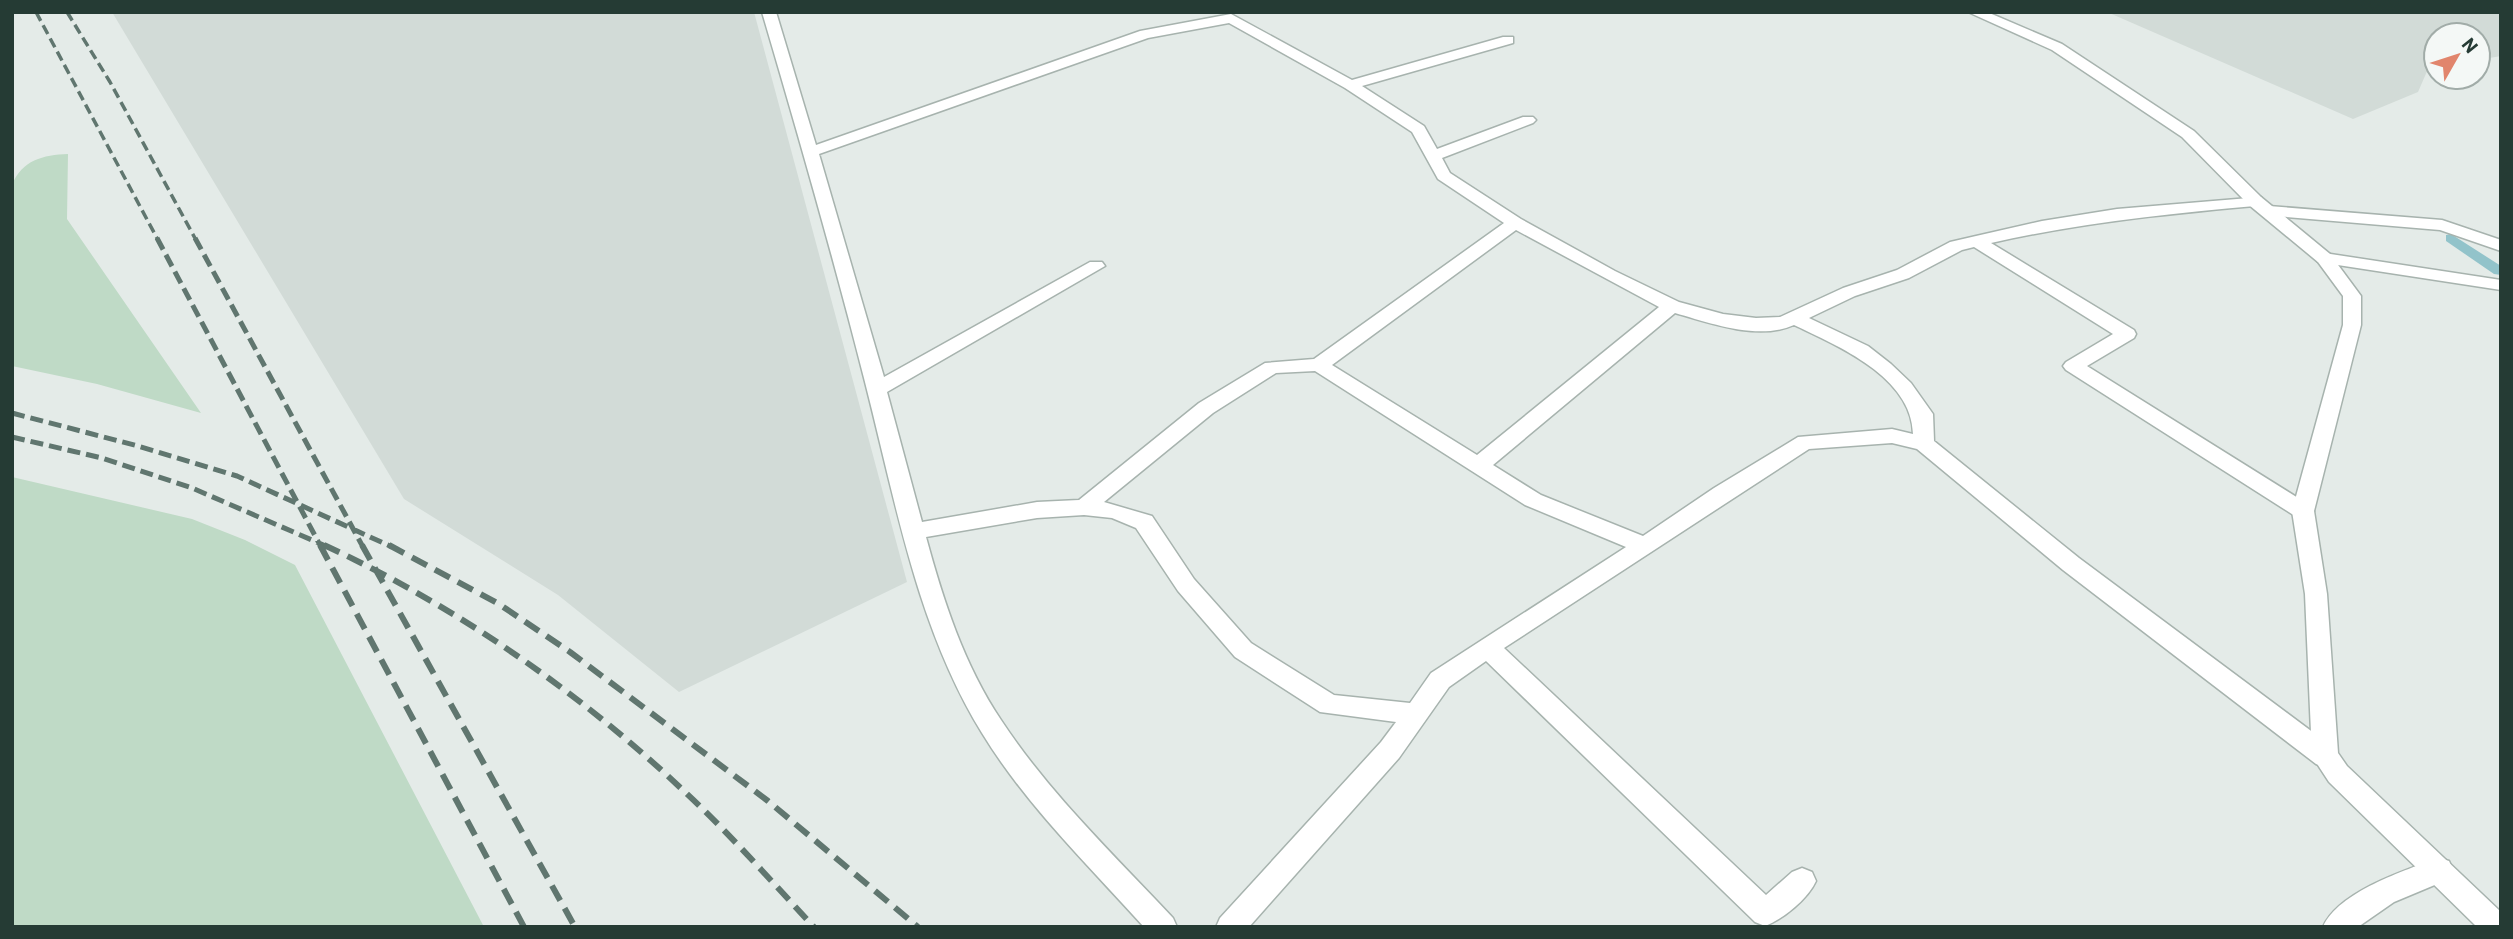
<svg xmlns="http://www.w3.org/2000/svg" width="2513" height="939" viewBox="0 0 2513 939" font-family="Barlow,sans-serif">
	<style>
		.built { fill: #d2dbd7 }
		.green { fill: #bfdac6 }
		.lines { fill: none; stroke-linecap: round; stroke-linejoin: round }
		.stream { fill: #92c3ca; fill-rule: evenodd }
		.minor-casing { stroke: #a7b3ae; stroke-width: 3 }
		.tertiary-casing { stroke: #a7b3ae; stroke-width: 3 }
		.minor { fill: #fff; fill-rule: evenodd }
		.tertiary { fill: #fff; fill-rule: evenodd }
		.rail-far2 { stroke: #60766f; stroke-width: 3.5; stroke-dasharray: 10 5; stroke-linecap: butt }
		.rail-far1 { stroke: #60766f; stroke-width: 5; stroke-dasharray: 13 6; stroke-linecap: butt }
		.rail { stroke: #60766f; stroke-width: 6; stroke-dasharray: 17 9; stroke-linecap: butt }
	</style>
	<rect width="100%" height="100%" fill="#e4ebe8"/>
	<path class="built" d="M112 12H754L907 582 679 692 558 595 404 499Z
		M2107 12H2501V56L2478 60V35H2436V67L2428 69 2418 92 2353 119Z"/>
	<path class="green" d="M68 154 67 219 201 413 97 384 12 366V185C22 160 43 155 68 154Z
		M12 477 192 519 245 540 295 565 484 927H12Z"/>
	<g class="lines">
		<path class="stream" d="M2451 234 2501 266V275L2494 274 2446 241V235Z"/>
		<g class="minor-casing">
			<path id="minor" d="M762 12H776L816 145 1140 31 1231 14 1352 80 1503 37H1513V43L1362 86 1424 126 1437 149 1523 117H1533L1536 120 1533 123 1442 158 1450 173 1521 219 1615 271 1679 302 1723 314 1756 318 1780 317 1843 288 1897 270 1950 242 1976 236 2042 221 2117 209 2261 197 2263 201 2261 205 2255 206C2166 214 2079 223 1991 243L2134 330 2136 334 2134 338 2087 366 2311 506 2314 511 2311 516 2303 519 2295 516 2066 370 2063 366 2066 362 2113 334 1974 247 1962 250 1909 278 1855 296 1809 318 1868 346 1891 364 1911 383 1933 414 1934 441 2079 558 2334 748 2338 756 2334 764 2325 767 2316 764 2063 570 1917 449 1892 443 1809 449 1504 648 1766 895 1792 872 1802 868 1812 872 1816 881C1808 899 1783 919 1765 926L1755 922 1486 661 1449 687 1399 758 1249 927H1216L1220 918 1381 742 1396 722 1320 712 1235 657 1178 591 1136 528 1112 518 1084 515 1037 518 926 537C943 600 964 665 1001 720 1049 793 1113 854 1173 918L1177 927H1144C1088 865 1026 805 982 733 916 626 895 498 864 378 833 256 798 134 762 12ZM1229 23 1345 88 1412 132 1438 179 1504 223 1314 359 1265 363 1199 403 1079 500 1037 502 922 522 887 392 1105 266 1102 262H1090L884 377 819 154 1148 38ZM1516 230 1659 307 1477 455 1332 365ZM1675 313C1710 323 1758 341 1794 325 1838 346 1912 377 1913 434L1892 429 1798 437 1714 488 1643 536 1541 495 1493 465ZM1315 371 1525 505 1626 547 1431 673 1410 703 1334 695 1251 643 1194 579 1152 516 1104 502 1213 413 1276 373Z
				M2269 206 2442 220 2501 240V251L2440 230 2263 215 2261 211Z
				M2324 253 2501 280V290L2318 262 2315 258Z
				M2439 858 2449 861 2453 870 2449 879 2394 902 2358 927H2323C2338 892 2405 870 2439 858Z"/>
		</g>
		<g class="tertiary-casing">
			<path id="tertiary" d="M1968 12H1987L2062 44 2194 131 2261 197 2330 254 2361 296V325L2314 511 2327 594 2338 753 2347 766 2501 912V927H2477L2329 782 2312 756 2305 594 2292 511 2343 325V296L2318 262 2249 205 2182 137 2052 50Z"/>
		</g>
		<use href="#minor" class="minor"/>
		<use href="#tertiary" class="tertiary"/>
		<path class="rail-far2" d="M36 12 158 240
			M67 12 110 82 196 240"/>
		<path class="rail-far1" d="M157 238 321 547
			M195 238 363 547
			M12 413 138 446 237 476 392 547
			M12 437 102 458 192 488 328 547"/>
		<path class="rail" d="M320 545 524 927
			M324 545C456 606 581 693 686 793 731 835 772 882 814 927
			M362 545 575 927
			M389 545 499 604 570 652 768 801 918 927"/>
	</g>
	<rect width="2513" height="939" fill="none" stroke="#253b34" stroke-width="28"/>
	<g transform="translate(2457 56) rotate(51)"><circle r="33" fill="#f4f8f6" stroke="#a1aca8" stroke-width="2"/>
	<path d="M0-5L12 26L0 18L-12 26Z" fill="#e1856c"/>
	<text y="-10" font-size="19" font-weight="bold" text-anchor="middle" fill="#253b34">N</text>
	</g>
</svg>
